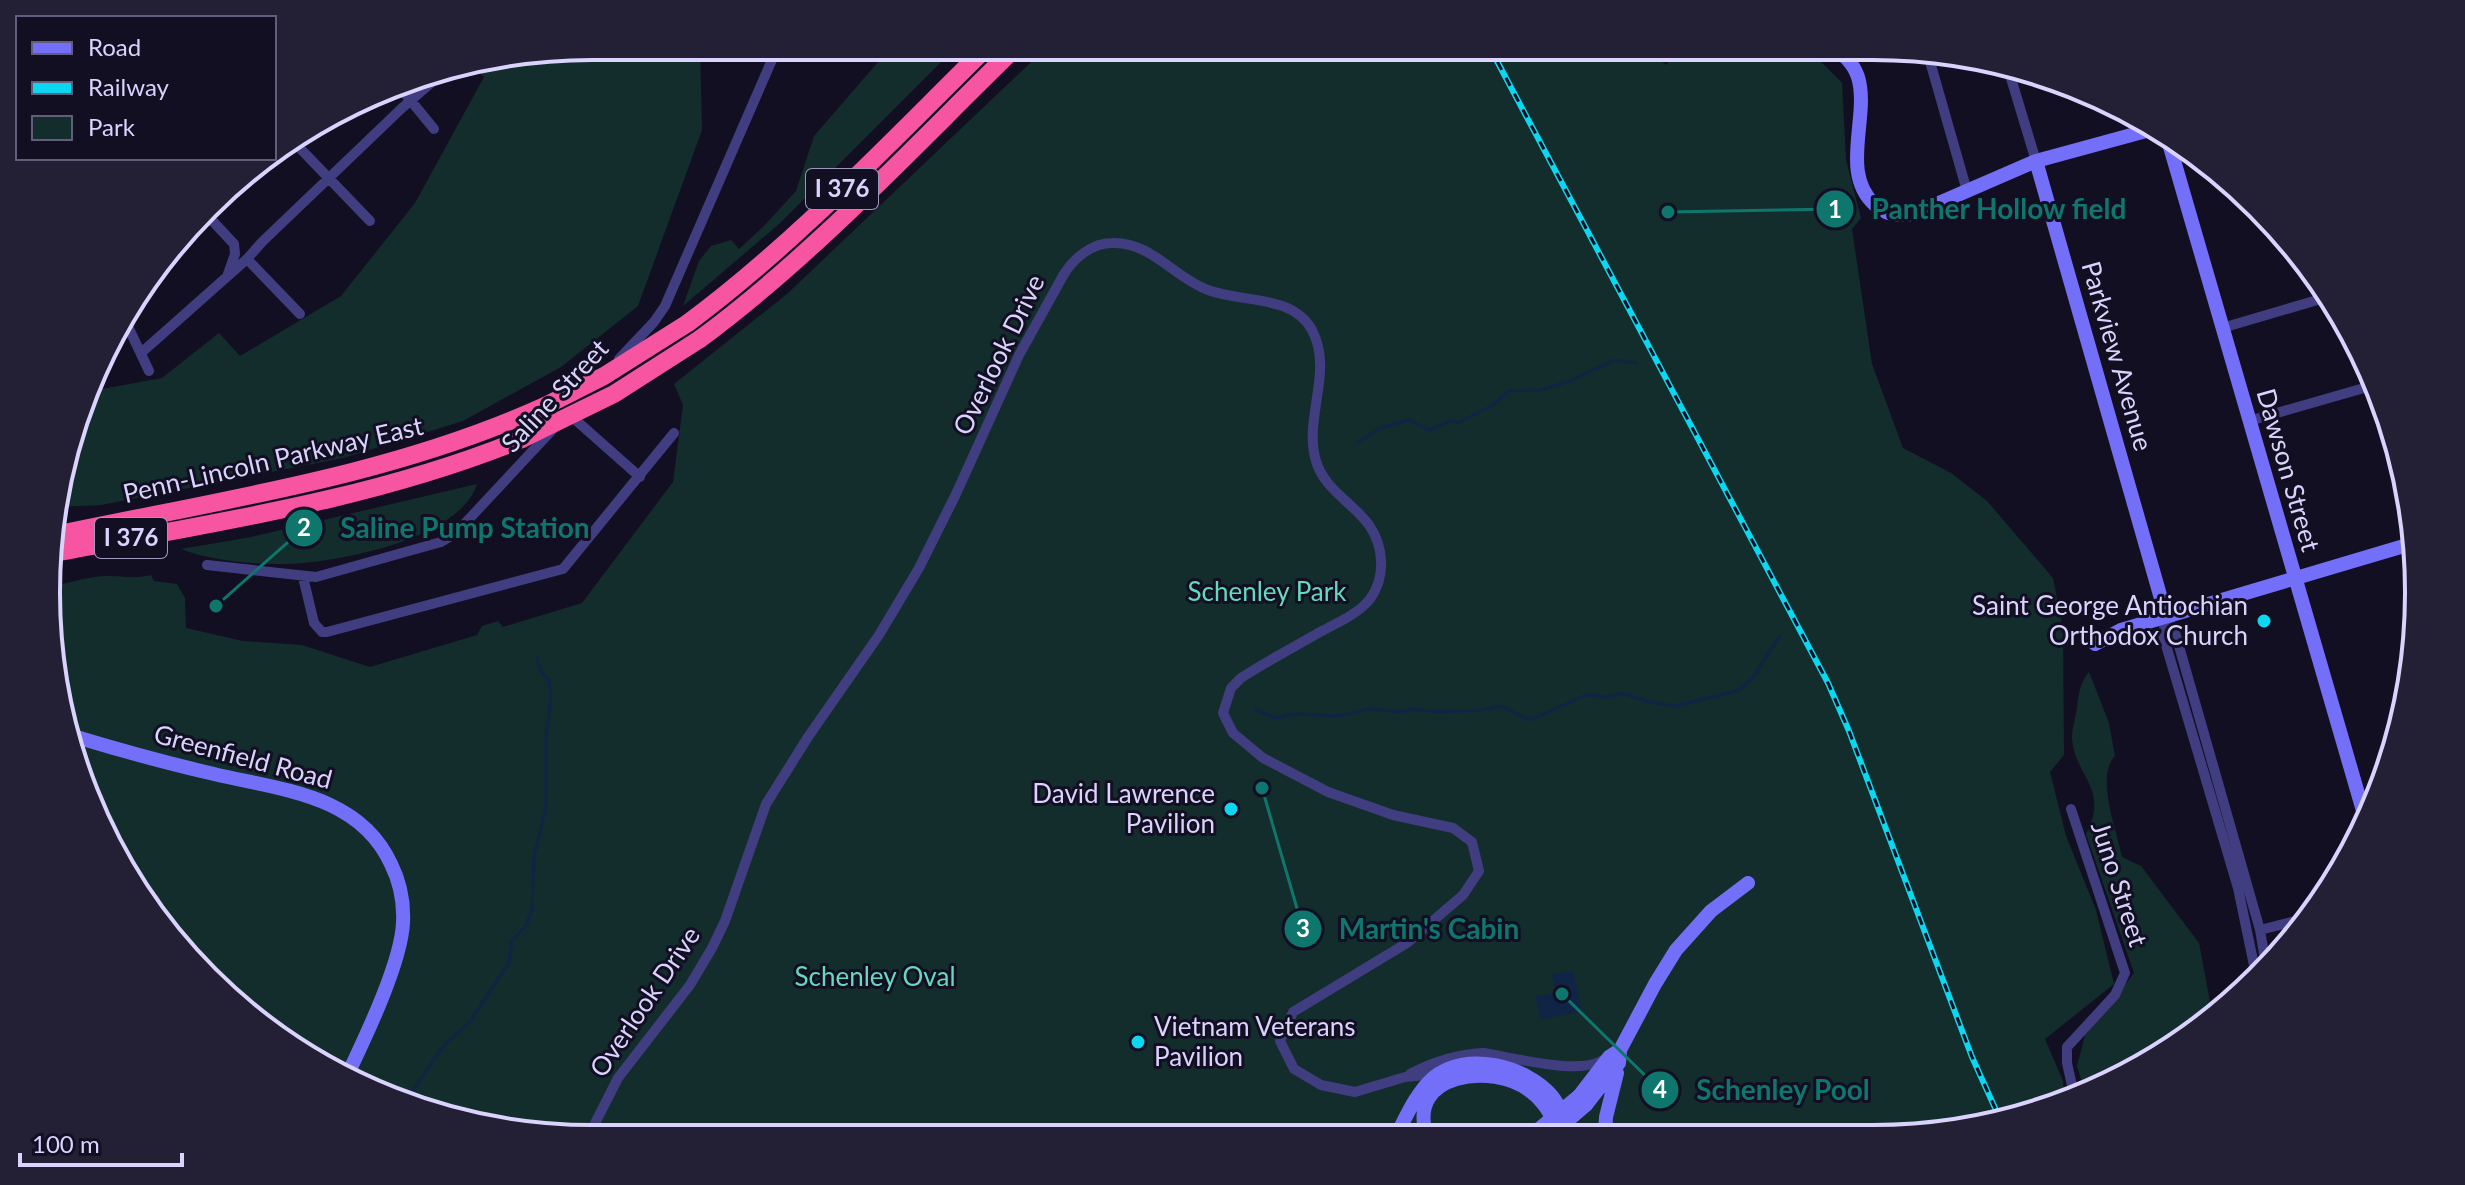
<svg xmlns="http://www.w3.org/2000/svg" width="2465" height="1185" viewBox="0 0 2465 1185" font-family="Lato,sans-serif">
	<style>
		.green { fill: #132d2c }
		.water { fill: #102446 }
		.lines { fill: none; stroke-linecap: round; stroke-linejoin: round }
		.stream { stroke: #102446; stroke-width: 3 }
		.street { stroke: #403d80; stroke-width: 10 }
		.secondary { stroke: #746ff8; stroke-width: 14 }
		.highway { stroke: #f755a1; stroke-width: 18 }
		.rail-casing { stroke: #0cd7f0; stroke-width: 6 }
		.rail { stroke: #130f23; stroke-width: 3; stroke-dasharray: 9; stroke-linecap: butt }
		.secondary-bridge { stroke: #746ff8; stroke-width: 14 }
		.highway-bridge { stroke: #f755a1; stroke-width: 18 }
		.poi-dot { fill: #0cd7f0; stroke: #130f23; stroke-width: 3 }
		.labels { text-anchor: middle; stroke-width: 6; stroke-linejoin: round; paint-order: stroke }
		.shield { fill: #130f23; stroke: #9e98bc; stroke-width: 2 }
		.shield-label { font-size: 24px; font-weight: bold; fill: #d9d3fd }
		.street-label { font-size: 26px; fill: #d9d3fd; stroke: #130f23 }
		.park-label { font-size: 26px; fill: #63d9bd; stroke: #130f23 }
		.poi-label { font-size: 26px; fill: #d9d3fd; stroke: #130f23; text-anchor: end }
		.rim { fill: none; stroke: #d9d3fd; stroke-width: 4 }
		.leader { fill: none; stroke: #0f766e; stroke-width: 3 }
		.callout-dot { fill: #0f766e; stroke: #130f23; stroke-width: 3 }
		.mark-label { font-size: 24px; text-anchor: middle; font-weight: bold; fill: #fff }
		.callout-label { font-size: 28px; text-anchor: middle; font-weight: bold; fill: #0f766e; stroke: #130f23; stroke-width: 6; stroke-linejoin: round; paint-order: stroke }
	</style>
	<rect width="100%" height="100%" fill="#130f23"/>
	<path class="green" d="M593 46H700L702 130 638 306 561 367 463 421 343 458 101 505 56 507 57 485 85 392 162 378 219 333 240 356 341 296 415 203 484 77 473 66Z
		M892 46H957L779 224 683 306 699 261 711 246 731 240 739 249 764 226 796 191 814 136Z
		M1048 46H1637L1667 65 1668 61 1640 46H1762L1820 61 1842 83 1846 160 1861 218 1852 229 1872 364 1903 448 1951 473 1987 501 2053 578 2063 629 2064 755 2050 772 2066 836 2096 910 2114 984 2045 1039 2063 1081 2064 1102 1944 1134 592 1139 485 1128 383 1097 289 1047 206 979 103 835 51 663 53 587C70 582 88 577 105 576 123 576 133 579 151 575L154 581 177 584 185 598 186 628 243 641 302 645 370 667 477 635 482 626 498 621 503 627 582 603 673 482 683 405 674 384 787 294Z
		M477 484C460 537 351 559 302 563 267 566 213 562 181 549L251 537Z
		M2089 672 2109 723 2115 756C2095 776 2117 831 2122 857L2141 866 2199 943 2213 1018 2206 1026 2086 1095 2077 1066 2085 1035 2134 973 2086 834C2110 788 2075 778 2072 738 2072 728 2076 716 2077 707 2079 692 2080 683 2089 672Z"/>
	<path class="water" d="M1573 971 1582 1011 1541 1020 1535 996 1557 993 1552 975Z"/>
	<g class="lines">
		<path class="stream" d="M1357 443 1380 428 1409 420 1429 430 1452 420 1458 423 1491 406 1509 391 1541 390 1570 381 1614 360 1637 363
			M1255 709 1275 718 1295 714 1338 716 1369 709 1400 712 1413 709 1440 712 1481 710 1501 706 1530 720 1586 695 1607 697 1622 693 1649 702 1675 706 1737 691 1752 679 1780 635
			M404 1103 444 1045 470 1022 509 962 512 940 526 926 532 909 534 857 546 806V737L551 696 549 681 540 670 537 658"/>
		<path class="street" d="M1927 51 1967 191
			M2007 65 2036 161
			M398 85 434 129
			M293 141 370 221
			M207 215 234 244 235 254 228 274
			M247 259 300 314
			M123 316 149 371
			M2222 328 2331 296
			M141 353 247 259 262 242 402 108 446 70
			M619 359 654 322 665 306 778 46
			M570 415 640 477
			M2249 421 2378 384
			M207 565 316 577 441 542 456 533 553 429
			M303 577 314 623 322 632H327L563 569 674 433
			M2166 616 2163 635 2238 888 2256 975
			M2166 616 2175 632 2260 930 2266 965
			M2071 809 2125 973 2115 995 2067 1047V1063L2075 1099
			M146 896 154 899 162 917
			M2260 930 2311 917
			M1410 1074C1433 1062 1457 1054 1483 1053 1512 1057 1580 1076 1603 1060
			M587 1139 618 1078 690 985 712 948 725 921 766 804 808 737 879 635 919 568 956 494 1019 355 1064 274C1074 258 1092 243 1112 243 1150 241 1175 278 1208 290 1242 303 1292 294 1312 330 1334 372 1303 418 1316 461 1324 489 1352 502 1369 525 1384 547 1386 577 1370 599 1358 614 1337 623 1320 632 1294 647 1267 661 1241 678L1231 688 1223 713 1233 733 1263 758 1328 792 1393 815 1453 828 1472 842 1479 871 1463 895 1407 943 1293 1012 1280 1041 1294 1069 1321 1085 1355 1092 1405 1077 1438 1074"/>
		<path class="secondary" d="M1829 46C1843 53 1853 62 1858 77 1870 117 1839 173 1875 205 1887 216 1901 217 1916 213L2036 161 2157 128
			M2166 133 2366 821
			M2036 161 2166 616
			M2095 644 2121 630 2414 543
			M73 736C119 750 166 763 214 774 280 790 359 794 391 864 400 882 404 904 403 923 401 964 364 1040 346 1078
			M1579 1096 1609 1057 1620 1050
			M1586 1105 1619 1063 1620 1050 1655 984 1676 950 1711 911 1748 883
			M1605 1135 1606 1117 1617 1073
			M1396 1136C1406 1117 1416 1093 1433 1078 1465 1050 1527 1066 1552 1096 1561 1108 1566 1122 1571 1136
			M1427 1136C1405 1073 1493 1062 1530 1091 1543 1100 1549 1112 1557 1126"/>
		<path class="highway" d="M688 323C797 242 891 141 988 46
			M700 339C815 254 914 146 1017 46
			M55 535C220 500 391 476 545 406
			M54 553C211 523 373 500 522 439"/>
		<g class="rail-casing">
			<path id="rail" d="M1489 46 1828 683 1849 731 1972 1057 2000 1119"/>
		</g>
		<use href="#rail" class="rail"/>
		<path class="secondary-bridge" d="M1533 1134 1579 1096
			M1550 1136 1586 1105"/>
		<path class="highway-bridge" d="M545 406 604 376 688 323
			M522 439 614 394 700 339"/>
	</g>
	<g class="poi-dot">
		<circle cx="2264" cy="621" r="8"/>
		<circle cx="1231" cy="809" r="8"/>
		<circle cx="1138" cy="1042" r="8"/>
	</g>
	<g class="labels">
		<g class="shield">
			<rect x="806" y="169" width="72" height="40" rx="6"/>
			<rect x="95" y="518" width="72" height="40" rx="6"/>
		</g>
		<g class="shield-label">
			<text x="842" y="197">I 376</text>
			<text x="131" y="546">I 376</text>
		</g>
		<g class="street-label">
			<text transform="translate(999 355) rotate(-64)" y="9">Overlook Drive</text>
			<text transform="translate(2117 356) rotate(74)" y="9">Parkview Avenue</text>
			<text transform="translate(555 396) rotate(-47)" y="9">Saline Street</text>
			<text transform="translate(273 460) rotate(-13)" y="9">Penn-Lincoln Parkway East</text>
			<text transform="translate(2288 470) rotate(74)" y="9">Dawson Street</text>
			<text transform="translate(243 757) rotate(15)" y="9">Greenfield Road</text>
			<text transform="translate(2119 884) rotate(72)" y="9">Juno Street</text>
			<text transform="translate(645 1002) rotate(-56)" y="9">Overlook Drive</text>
		</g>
		<g class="park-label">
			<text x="1267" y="601">Schenley Park</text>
			<text x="875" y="986">Schenley Oval</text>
		</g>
		<g class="poi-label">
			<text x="2248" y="615">Saint George Antiochian<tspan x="2248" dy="30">Orthodox Church</tspan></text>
			<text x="1215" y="803">David Lawrence<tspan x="1215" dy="30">Pavilion</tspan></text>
			<text x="1154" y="1036" text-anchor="start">Vietnam Veterans<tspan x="1154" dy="30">Pavilion</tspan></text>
		</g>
	</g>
	<path d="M0 0H2465V1185H0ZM592 60H1873A532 532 0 0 1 2405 592V593A532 532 0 0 1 1873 1125H592A532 532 0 0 1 60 593V592A532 532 0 0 1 592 60Z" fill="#231f34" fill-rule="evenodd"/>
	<path class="rim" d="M592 60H1873A532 532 0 0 1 2405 592V593A532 532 0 0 1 1873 1125H592A532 532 0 0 1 60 593V592A532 532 0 0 1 592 60Z"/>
	<path class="leader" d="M1668 212L1835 209M216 606L304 528M1262 788L1303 929M1562 994L1660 1090"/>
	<g class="callout-dot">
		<circle cx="1668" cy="212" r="8"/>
		<circle cx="216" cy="606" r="8"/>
		<circle cx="1262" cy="788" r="8"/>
		<circle cx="1562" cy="994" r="8"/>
		<circle cx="1835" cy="209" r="20"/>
		<circle cx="304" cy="528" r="20"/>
		<circle cx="1303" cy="929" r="20"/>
		<circle cx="1660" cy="1090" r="20"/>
	</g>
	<g class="mark-label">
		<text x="1835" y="218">1</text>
		<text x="304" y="536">2</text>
		<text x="1303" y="937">3</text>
		<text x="1660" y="1098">4</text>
	</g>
	<g class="callout-label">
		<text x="1999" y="219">Panther Hollow field</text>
		<text x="465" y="538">Saline Pump Station</text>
		<text x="1429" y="939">Martin's Cabin</text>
		<text x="1783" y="1100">Schenley Pool</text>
	</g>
	<rect x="16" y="16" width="260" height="144" fill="#130f23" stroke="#625d7a" stroke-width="2"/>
	<rect x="32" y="42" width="40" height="12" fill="#746ff8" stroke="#625d7a" stroke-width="2"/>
	<text x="88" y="56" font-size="24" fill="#d9d3fd">Road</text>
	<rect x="32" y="82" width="40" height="12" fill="#0cd7f0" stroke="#625d7a" stroke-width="2"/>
	<text x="88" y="96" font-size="24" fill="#d9d3fd">Railway</text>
	<rect x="32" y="116" width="40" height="24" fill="#132d2c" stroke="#625d7a" stroke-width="2"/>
	<text x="88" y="136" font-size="24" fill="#d9d3fd">Park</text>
	<path d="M20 1153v12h162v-12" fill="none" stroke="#d9d3fd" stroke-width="4"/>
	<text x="32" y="1153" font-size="24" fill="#d9d3fd" stroke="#130f23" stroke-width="6" paint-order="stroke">100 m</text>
</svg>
